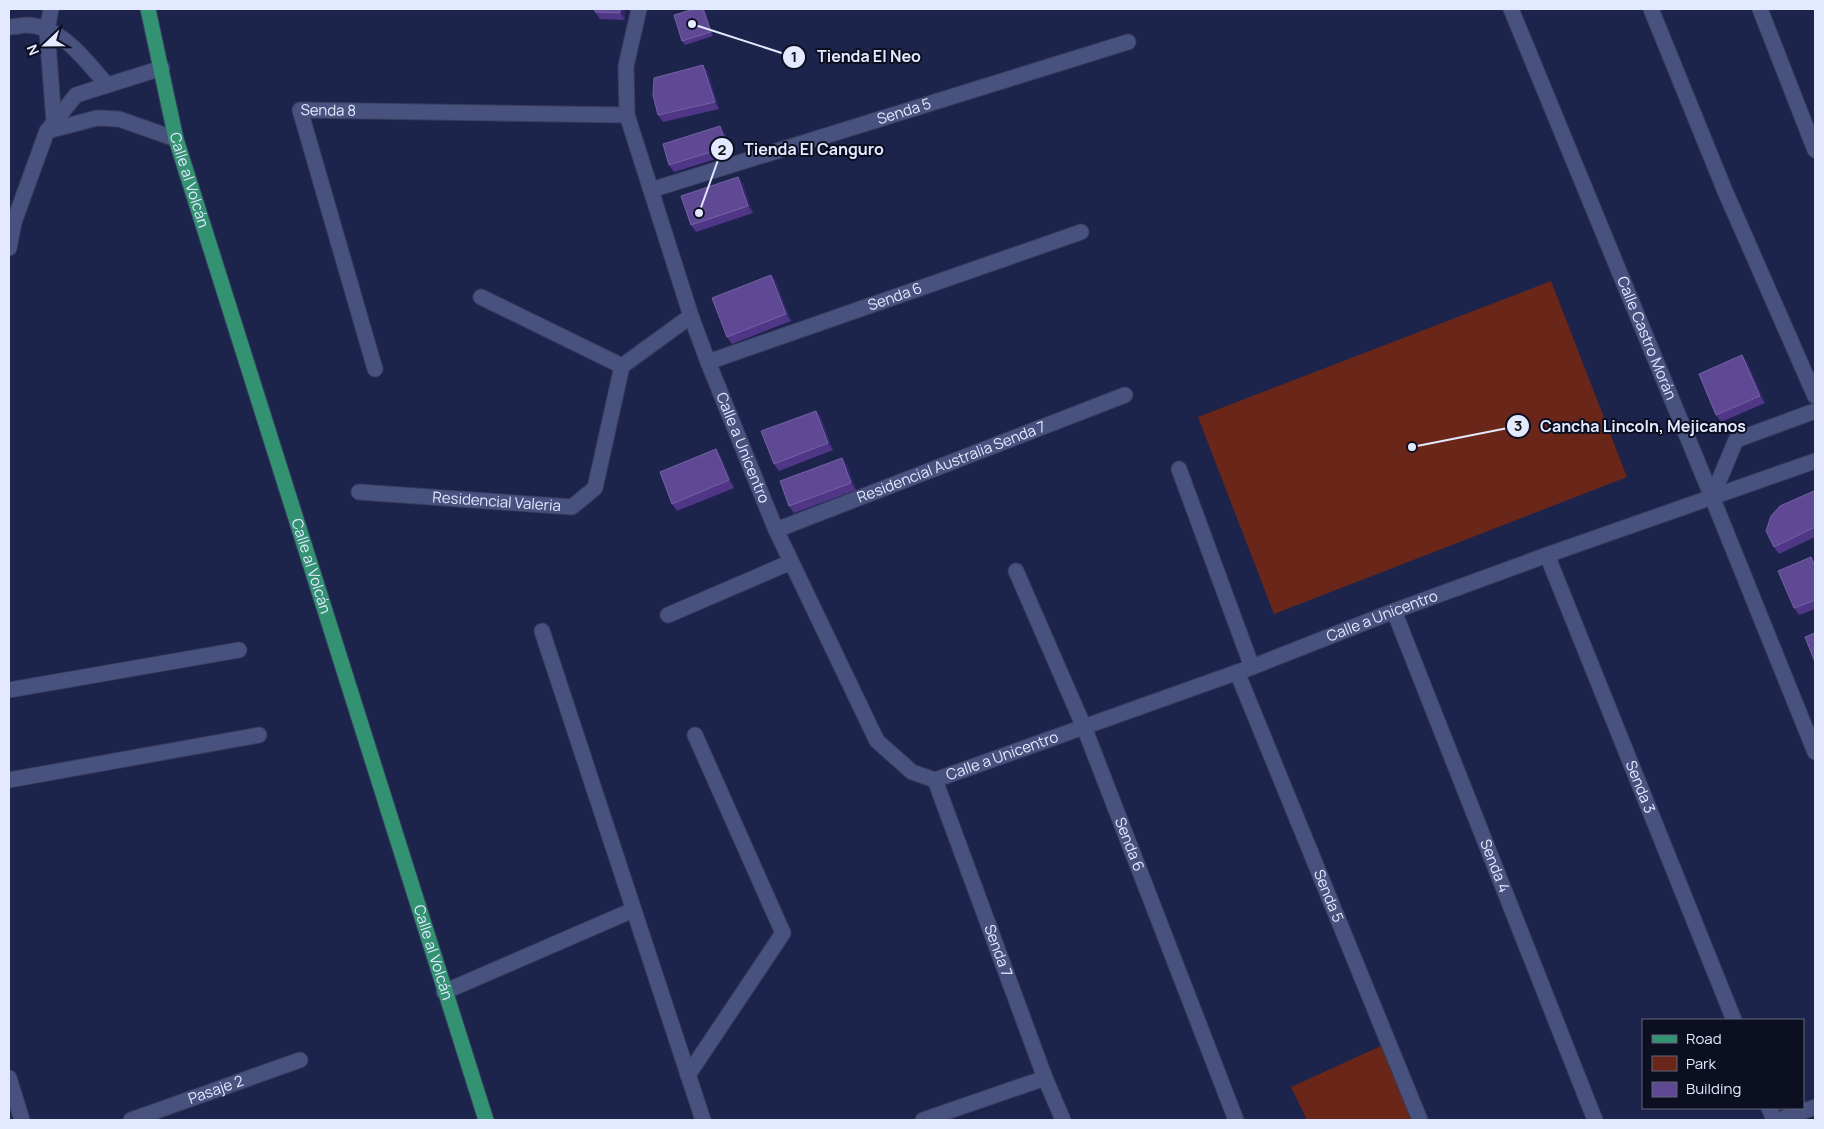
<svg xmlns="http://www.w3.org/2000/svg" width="1824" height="1129" viewBox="0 0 1824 1129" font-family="Manrope,sans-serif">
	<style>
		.green { fill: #6a2719 }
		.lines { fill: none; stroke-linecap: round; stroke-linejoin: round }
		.minor-casing { stroke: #383c5e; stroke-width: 17 }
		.major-casing { stroke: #383c5e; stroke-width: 17 }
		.minor { stroke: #48527f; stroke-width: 15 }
		.major { stroke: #329272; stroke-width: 15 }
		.wall { fill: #4f3687 }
		.shaded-wall { fill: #34266a }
		.building { fill: #5f4994; stroke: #7462a4 }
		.labels { text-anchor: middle; stroke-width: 4; stroke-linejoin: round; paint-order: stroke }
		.street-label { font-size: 15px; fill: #e3e9fe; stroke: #0c0f21 }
		.leader { fill: none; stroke: #e3e9fe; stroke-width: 2 }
		.callout-dot { fill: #e3e9fe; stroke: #0c0f21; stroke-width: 2 }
		.mark-label { font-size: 15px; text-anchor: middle; font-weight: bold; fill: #111 }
		.callout-label { font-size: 16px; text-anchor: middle; font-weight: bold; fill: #e3e9fe; stroke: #0c0f21; stroke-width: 4; stroke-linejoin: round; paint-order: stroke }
	</style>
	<rect width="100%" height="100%" fill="#1d244c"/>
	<path class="green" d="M1551 281 1627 477 1274 614 1198 417Z
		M1381 1046 1412 1120H1307L1291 1087Z"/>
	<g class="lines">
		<g class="minor-casing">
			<g id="minor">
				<path d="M51 9 47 30 54 122"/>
				<path id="s1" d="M639 9 626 66 627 115 691 316 708 362 776 530 877 741 912 772 935 780 1252 667 1394 611 1547 555 1815 461"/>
				<path id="s2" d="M1511 9 1712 497 1815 752"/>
				<path d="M1651 9 1725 191 1815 396"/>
				<path d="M1760 9 1815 150"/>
				<path d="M9 27C15 27 22 25 28 25 62 27 87 62 107 85"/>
				<path d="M47 131 97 118 119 119 176 139"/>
				<path id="s3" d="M651 190 1128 42"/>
				<path d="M9 248 14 222 47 131 76 95 162 68"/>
				<path d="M481 297 622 366"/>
				<path id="s4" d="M708 362 1081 232"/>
				<path id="s5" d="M375 369 300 110 627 115"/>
				<path d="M1179 469 1252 667"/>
				<path id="s6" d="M359 492 572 507 595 488 622 366 691 316"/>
				<path d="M1712 497 1736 440 1815 411"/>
				<path id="s7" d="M776 530 1125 395"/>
				<path id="s8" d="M1547 555 1734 1020"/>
				<path id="s9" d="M1016 571 1084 727 1236 1120"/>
				<path id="s10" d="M1394 611 1595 1120"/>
				<path d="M668 615 791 562"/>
				<path d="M542 631 703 1120"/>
				<path id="s11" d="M1237 672 1420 1120"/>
				<path d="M9 690 239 650"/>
				<path d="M9 780 259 735"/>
				<path id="s12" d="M935 780 1045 1078 1063 1120"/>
				<path d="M444 992 633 910"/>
				<path d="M688 1075 783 933 695 735"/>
				<path d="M9 1078 22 1120"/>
				<path d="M1769 1108 1774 1120"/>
				<path id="s13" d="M131 1120 300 1060"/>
				<path d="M923 1120 1045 1078"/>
				<path d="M1779 1120 1815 1107"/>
			</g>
		</g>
		<g class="major-casing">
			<g id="major">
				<path id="s14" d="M148 9 176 139 486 1120"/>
			</g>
		</g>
		<use href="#minor" class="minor"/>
		<use href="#major" class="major"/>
	</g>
	<path class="wall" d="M625 9V20L600 19 595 12Z
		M705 10 713 36 685 45 682 41Z
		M708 72 719 109 663 122 658 115Z
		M725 133 732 154 674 172 669 165Z
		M738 177 743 184 753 213 696 232 691 225Z
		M771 275 776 282 791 321 732 344 727 337Z
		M1742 355 1747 362 1765 403 1721 422 1716 415Z
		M816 411 821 418 833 450 779 471 774 464Z
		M716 449 721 457 734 488 677 511 672 504Z
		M842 458 847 465 856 490 794 513 789 506Z
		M1814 491 1815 492V537L1779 554 1774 547Z
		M1815 563V609L1799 615 1794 608Z"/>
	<path class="shaded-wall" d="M620 9H625V20L620 13Z
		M703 9 705 10 713 36 711 32Z
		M703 65 708 72 719 109 715 102Z
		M720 126 725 133 732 154 727 147Z
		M738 177 743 184 753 213 748 206Z
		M771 275 776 282 791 321 786 314Z
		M1742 355 1747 362 1765 403 1760 396Z
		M816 411 821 418 833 450 828 443Z
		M716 449 721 457 734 488 729 480Z
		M842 458 847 465 856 490 851 483Z"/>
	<path class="building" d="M595 9H620V13L595 12Z
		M694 9H703L711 32 682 41 674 15Z
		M703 65 715 102 658 115 653 95 654 78Z
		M720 126 727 147 669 165 663 144Z
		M738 177 748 206 691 225 681 196Z
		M771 275 786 314 727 337 712 298Z
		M1742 355 1760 396 1716 415 1699 374Z
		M816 411 828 443 774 464 761 431Z
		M716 449 729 480 672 504 660 472Z
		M842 458 851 483 789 506 780 481Z
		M1814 491 1815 493V527L1774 547 1766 531 1771 516 1780 506Z
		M1811 557 1815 566V600L1794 608 1778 571Z
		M1815 633V662L1805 637Z"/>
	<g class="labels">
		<g class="street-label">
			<text dy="5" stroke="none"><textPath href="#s3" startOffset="265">Senda 5</textPath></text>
			<text dy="5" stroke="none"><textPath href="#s5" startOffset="298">Senda 8</textPath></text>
			<text dy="5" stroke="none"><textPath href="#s14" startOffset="176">Calle al Volcán</textPath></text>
			<text dy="5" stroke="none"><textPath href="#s4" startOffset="198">Senda 6</textPath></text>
			<text dy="5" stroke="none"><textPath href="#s2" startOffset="356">Calle Castro Morán</textPath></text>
			<text dy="5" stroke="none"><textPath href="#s1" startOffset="460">Calle a Unicentro</textPath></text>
			<text dy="5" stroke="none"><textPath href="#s7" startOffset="188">Residencial Australia Senda 7</textPath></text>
			<text dy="5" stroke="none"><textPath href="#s6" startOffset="138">Residencial Valeria</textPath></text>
			<text dy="5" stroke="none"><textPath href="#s14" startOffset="581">Calle al Volcán</textPath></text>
			<text dy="5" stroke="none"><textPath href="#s1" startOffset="1330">Calle a Unicentro</textPath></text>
			<text dy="5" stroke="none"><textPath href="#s1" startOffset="925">Calle a Unicentro</textPath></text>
			<text dy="5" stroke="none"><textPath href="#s8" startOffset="250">Senda 3</textPath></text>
			<text dy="5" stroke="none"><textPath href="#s9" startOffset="296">Senda 6</textPath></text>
			<text dy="5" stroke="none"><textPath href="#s10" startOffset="274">Senda 4</textPath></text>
			<text dy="5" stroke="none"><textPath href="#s11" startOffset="242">Senda 5</textPath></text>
			<text dy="5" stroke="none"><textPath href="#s12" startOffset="182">Senda 7</textPath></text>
			<text dy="5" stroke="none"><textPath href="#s14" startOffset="986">Calle al Volcán</textPath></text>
			<text dy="5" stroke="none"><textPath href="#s13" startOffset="90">Pasaje 2</textPath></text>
		</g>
	</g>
	<path class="leader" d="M692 24L794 57M699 213L722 149M1412 447L1518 426"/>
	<g class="callout-dot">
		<circle cx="692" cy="24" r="5"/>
		<circle cx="699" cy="213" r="5"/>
		<circle cx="1412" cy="447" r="5"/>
		<circle cx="794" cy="57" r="12"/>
		<circle cx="722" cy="149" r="12"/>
		<circle cx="1518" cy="426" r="12"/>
	</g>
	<g class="mark-label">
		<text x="794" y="62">1</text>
		<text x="722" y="155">2</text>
		<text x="1518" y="431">3</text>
	</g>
	<g class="callout-label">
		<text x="869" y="62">Tienda El Neo</text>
		<text x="814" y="155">Tienda El Canguro</text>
		<text x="1643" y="432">Cancha Lincoln, Mejicanos</text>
	</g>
	<rect width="1824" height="1129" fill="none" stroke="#e3e9fe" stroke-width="20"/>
	<rect x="1642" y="1019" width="162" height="90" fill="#0c0f21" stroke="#626679"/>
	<rect x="1652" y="1035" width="25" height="8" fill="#329272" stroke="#626679"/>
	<text x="1686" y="1044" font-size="15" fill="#e3e9fe">Road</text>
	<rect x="1652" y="1056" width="25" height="15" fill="#6a2719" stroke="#626679"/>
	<text x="1686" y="1069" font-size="15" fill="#e3e9fe">Park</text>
	<rect x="1652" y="1082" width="25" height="15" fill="#5f4994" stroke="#626679"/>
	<text x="1686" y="1094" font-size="15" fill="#e3e9fe">Building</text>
	<g transform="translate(45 45) rotate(248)" stroke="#0c0f21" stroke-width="4" paint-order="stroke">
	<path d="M0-4L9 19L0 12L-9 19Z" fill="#e3e9fe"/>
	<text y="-8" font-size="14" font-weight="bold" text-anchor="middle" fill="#e3e9fe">N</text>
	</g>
</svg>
